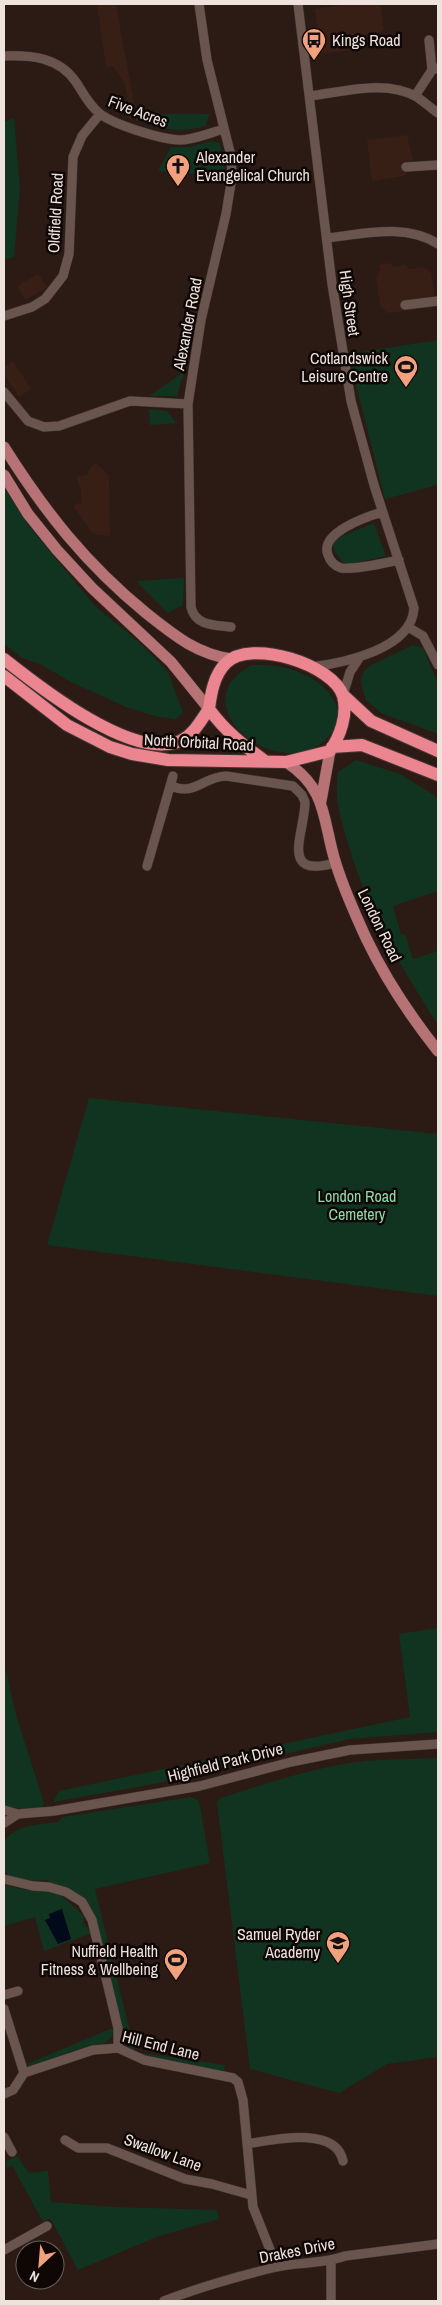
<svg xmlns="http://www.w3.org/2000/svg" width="442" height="2305" viewBox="0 0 442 2305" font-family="'Archivo Narrow',sans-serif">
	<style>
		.built { fill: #371f16 }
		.green { fill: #103420 }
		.water { fill: #000a1a }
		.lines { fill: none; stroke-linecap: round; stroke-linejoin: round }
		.minor-casing { stroke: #443632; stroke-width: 10 }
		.major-casing { stroke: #443632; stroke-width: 12 }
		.highway-casing { stroke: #443632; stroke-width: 14 }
		.minor { stroke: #6a554e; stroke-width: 9 }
		.major { stroke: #b77276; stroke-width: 11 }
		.highway { stroke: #eb8690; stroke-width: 12 }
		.labels { text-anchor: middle; stroke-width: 5; stroke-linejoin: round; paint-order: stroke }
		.poi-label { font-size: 16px; fill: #eee2dd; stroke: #0f0705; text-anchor: end }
		.street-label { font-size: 16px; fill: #eee2dd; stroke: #0f0705 }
		.park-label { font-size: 16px; fill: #8ddba9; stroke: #0f0705 }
	</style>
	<rect width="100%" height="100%" fill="#2c1b14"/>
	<path class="built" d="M349 4H380L384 31 364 35 366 48 321 54 315 9Z
		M97 5H116L136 114 134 119 125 117 128 102 125 84 113 66 106 67Z
		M407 135 413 160 405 176 372 181 367 140Z
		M390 263 393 267 405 265 409 269 422 267 431 272 436 307 387 313 380 305 376 278 380 271 379 265Z
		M38 274 47 287 25 300 17 286Z
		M13 361 31 389 19 397 4 374V367Z
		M97 464 109 476 110 536 93 534 73 506 81 502V489L76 477 87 475 92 465Z"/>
	<path class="green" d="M136 114H209V116L205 126C176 134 161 128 134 119Z
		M14 118 20 189 14 257 4 260V122Z
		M211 141 219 143 224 160 225 176 158 171 171 147H190Z
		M438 340V485L385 499 348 354Z
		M184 372 177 396H149Z
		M149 409 167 411 176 423 150 425Z
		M4 487 29 526 95 606 140 643 168 672 183 712 176 719 158 717 126 707 71 682 40 664 22 658 4 644Z
		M374 523 386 556 345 565 335 552 332 540Z
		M184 578 183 605 168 613 136 581Z
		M413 645 423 648 438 683V734L381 713 366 700 362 688 361 679 364 671 371 665Z
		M252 665C269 665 286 666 301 673 333 686 355 720 320 744 269 780 181 701 252 665Z
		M356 760 400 774 438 798V891L393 906 401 935 405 934 413 959 438 951V1025C401 967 367 910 348 843 340 817 334 799 338 772Z
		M89 1098 438 1134V1296L47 1245Z
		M438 1628V1732L350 1739 159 1783 53 1802 59 1791 410 1717 399 1634Z
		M4 1671H6L16 1715 44 1803 41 1808 25 1809 4 1806Z
		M438 1758V2057L387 2064 339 2093 250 2069 217 1802 221 1798C268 1783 317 1766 366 1761 390 1759 414 1759 438 1758Z
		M191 1797 199 1801 210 1863 95 1889 135 2052 225 2065 224 2071 140 2057 131 2052 123 2029 94 1917 71 1891 47 1880 25 1881 9 1876 4 1871C4 1863 1 1851 4 1843 12 1824 40 1825 58 1822L62 1817Z
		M4 1885 26 1890 45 1889 58 1893 84 1916 83 1923 92 1933 44 1951 35 1917 4 1926Z
		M115 2027 111 2038 105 2043 72 2051 32 2067 27 2064Z
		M17 2156 29 2173 48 2171 51 2202 115 2207 217 2210 219 2219 159 2236 78 2270 50 2218 43 2222 12 2165 7 2168 6 2161Z"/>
	<path class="water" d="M62 1909 71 1939 58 1944 45 1920 50 1918 49 1914Z"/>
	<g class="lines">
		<g class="minor-casing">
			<path id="minor" d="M199 4 207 60 231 156 232 177 226 214 201 320 188 404 191 607C195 626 215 625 231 627
				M298 4 332 284 351 401 374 485 414 608C412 649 344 663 311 667
				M429 40 432 70
				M4 56C31 55 59 57 76 82 83 93 89 105 99 113 114 125 160 139 179 140 194 140 209 133 224 129
				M310 96C343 92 386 79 417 97 424 102 431 108 438 113
				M415 96 432 70 438 68
				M406 167 438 165
				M327 238C363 234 405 223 438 244
				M405 305 438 301
				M4 316 32 307 45 299 63 276 69 254 73 157 82 136 100 114
				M4 392 28 421 44 427 59 426 130 401 188 404
				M382 512C366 517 319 533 328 555 330 561 335 566 341 568 356 570 384 563 399 560
				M408 627 423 636 438 665
				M343 695 350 672 360 657
				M171 786C196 796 202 777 226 776L293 786 302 795 305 802C305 833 278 879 335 863
				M147 866 173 776
				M4 1810 18 1814 54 1811 200 1786 291 1762 350 1750 438 1744
				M4 1823 18 1814
				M4 1879 33 1886 49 1887 66 1892 82 1902 92 1920 118 2028V2048
				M4 1995 18 1991
				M4 2009 24 2073
				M4 2094 13 2090 24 2073 93 2050 118 2048 144 2060 233 2078 238 2082 243 2100 253 2207 277 2267
				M4 2137 12 2152
				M65 2140 78 2148H107L185 2179 212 2184 251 2195
				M247 2144C272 2140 336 2125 343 2161
				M4 2250 47 2226
				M331 2262V2301
				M164 2301C200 2287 239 2276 276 2267 299 2262 324 2264 345 2256L438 2244"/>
		</g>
		<g class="major-casing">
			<path id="major" d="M4 447C45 512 86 564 146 613 174 635 196 654 232 659
				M4 475 28 514 57 550 92 588 171 662 209 709
				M286 762C329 790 322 821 336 864 344 890 355 914 366 938 385 978 411 1017 438 1051
				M321 801 330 751"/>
		</g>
		<g class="highway-casing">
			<path id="highway" d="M4 659C38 686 136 764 182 740 194 734 201 720 209 709
				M4 676 67 725 110 747 132 754 168 760 286 762 330 751C340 736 348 715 343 696 334 665 251 638 226 663 214 675 211 693 209 709 225 731 243 745 265 761
				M343 695 371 721 438 751
				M332 747 362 745 438 775"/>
		</g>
		<use href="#minor" class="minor"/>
		<use href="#major" class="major"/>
		<use href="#highway" class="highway"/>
	</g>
	<defs>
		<g id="bus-pin" transform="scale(1.25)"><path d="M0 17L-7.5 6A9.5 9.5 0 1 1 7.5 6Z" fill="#f2a17e" stroke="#0f0705"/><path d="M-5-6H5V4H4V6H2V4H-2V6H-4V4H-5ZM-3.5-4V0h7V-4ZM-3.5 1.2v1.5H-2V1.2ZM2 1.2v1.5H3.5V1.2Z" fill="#111"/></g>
		<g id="church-pin" transform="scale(1.25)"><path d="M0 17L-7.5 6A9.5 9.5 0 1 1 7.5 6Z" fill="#f2a17e" stroke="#0f0705"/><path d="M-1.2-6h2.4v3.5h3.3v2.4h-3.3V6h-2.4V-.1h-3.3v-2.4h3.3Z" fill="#111"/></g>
		<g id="stadium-pin" transform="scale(1.25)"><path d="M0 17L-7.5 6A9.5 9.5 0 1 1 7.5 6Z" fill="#f2a17e" stroke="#0f0705"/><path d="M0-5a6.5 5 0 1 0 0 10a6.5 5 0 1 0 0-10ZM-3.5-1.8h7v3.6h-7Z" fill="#111"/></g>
		<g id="school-pin" transform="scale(1.25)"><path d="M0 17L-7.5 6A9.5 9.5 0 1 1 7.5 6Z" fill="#f2a17e" stroke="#0f0705"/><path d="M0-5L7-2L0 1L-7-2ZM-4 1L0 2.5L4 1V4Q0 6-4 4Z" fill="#111"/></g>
	</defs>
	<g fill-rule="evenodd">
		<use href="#bus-pin" x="314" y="40"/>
		<use href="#church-pin" x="178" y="166"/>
		<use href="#stadium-pin" x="406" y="367"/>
		<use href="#school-pin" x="338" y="1943"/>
		<use href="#stadium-pin" x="176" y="1960"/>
	</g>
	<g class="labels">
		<g class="poi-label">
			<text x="332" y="46" text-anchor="start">Kings Road</text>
			<text x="196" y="163" text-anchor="start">Alexander<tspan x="196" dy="18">Evangelical Church</tspan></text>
			<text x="388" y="364">Cotlandswick<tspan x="388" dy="18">Leisure Centre</tspan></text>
			<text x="320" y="1940">Samuel Ryder<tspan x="320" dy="18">Academy</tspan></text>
			<text x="158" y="1957">Nuffield Health<tspan x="158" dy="18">Fitness &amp; Wellbeing</tspan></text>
		</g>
		<g class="street-label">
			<text transform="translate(138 111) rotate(21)" y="6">Five Acres</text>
			<text transform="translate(55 213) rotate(-87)" y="6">Oldfield Road</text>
			<text transform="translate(350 303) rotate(82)" y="6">High Street</text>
			<text transform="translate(187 324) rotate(-79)" y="6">Alexander Road</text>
			<text transform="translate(199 742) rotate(3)" y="6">North Orbital Road</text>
			<text transform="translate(380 925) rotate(64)" y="6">London Road</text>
			<text transform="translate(225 1762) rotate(-14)" y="6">Highfield Park Drive</text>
			<text transform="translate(161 2045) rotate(14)" y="6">Hill End Lane</text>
			<text transform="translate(163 2152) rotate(20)" y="6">Swallow Lane</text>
			<text transform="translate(297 2250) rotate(-11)" y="6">Drakes Drive</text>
		</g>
		<g class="park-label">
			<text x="357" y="1202">London Road<tspan x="357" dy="18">Cemetery</tspan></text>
		</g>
	</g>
	<rect width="442" height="2305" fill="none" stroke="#eee2dd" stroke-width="10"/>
	<g transform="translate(40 2265) rotate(206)"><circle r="24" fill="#0f0705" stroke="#685f5b"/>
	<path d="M0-4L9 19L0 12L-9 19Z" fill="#f2a17e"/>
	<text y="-8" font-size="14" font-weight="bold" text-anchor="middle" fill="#eee2dd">N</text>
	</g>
</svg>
